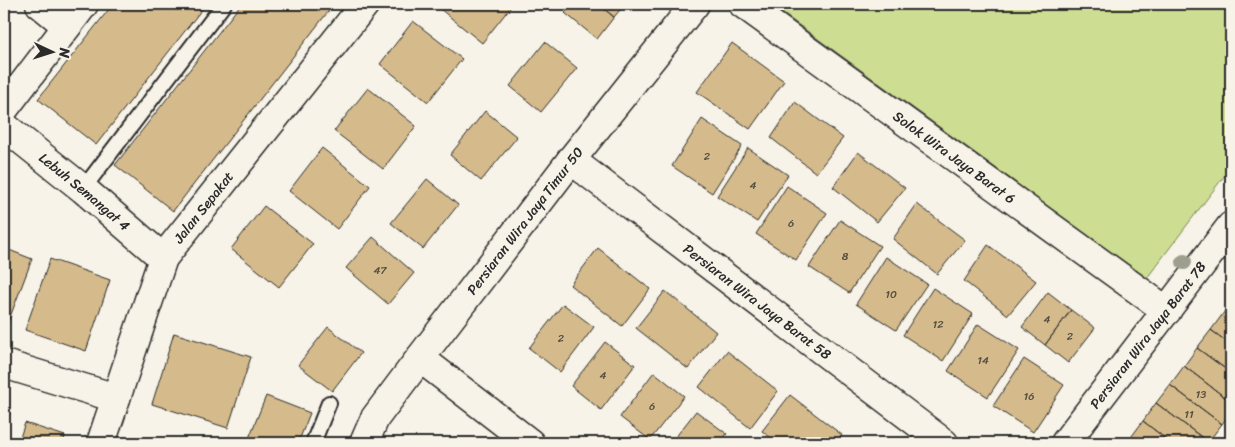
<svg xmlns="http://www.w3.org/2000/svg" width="1235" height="447" viewBox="0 0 1235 447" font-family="Sriracha,sans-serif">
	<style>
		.green { fill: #cddd91; stroke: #7c845e }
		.building { fill: #d5bb8b; stroke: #2b2b2b }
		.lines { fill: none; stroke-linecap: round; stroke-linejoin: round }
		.service-casing { stroke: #2b2b2b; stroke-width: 18 }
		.minor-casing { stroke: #2b2b2b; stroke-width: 31 }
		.tertiary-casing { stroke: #2b2b2b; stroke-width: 31 }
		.service { stroke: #f7f3e8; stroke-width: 14 }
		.minor { stroke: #f7f3e8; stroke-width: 28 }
		.tertiary { stroke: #f7f3e8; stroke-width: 28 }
		.tree { fill: #9d9e8e }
		.labels { text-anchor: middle; stroke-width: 5; stroke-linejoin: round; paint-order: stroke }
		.number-label { font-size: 11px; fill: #564f43 }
		.street-label { font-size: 14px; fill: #2b2b2b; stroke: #f7f3e8 }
	</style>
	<rect width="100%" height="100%" fill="#f7f3e8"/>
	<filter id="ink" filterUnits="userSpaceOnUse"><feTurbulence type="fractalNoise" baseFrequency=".02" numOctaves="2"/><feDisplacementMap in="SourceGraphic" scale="10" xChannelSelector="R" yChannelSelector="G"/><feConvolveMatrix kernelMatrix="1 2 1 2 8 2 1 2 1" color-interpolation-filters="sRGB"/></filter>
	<g filter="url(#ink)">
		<path class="green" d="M770 4H1231V167L1147 278Z"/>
		<path class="building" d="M113 4H206L96 145 38 99Z
			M241 4H334L173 211 115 165Z
			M434 4H513L482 43Z
			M573 4H598L614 17 597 39 565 13Z
			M598 4H625L614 17Z
			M413 21 462 59 428 102 380 64Z
			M545 42 577 68 541 112 510 86Z
			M732 43 784 81 750 129 697 92Z
			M368 88 416 126 383 169 334 131Z
			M795 102 843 138 816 173 771 138Z
			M485 111 517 137 481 181 450 155Z
			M702 119 742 146 712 193 672 166Z
			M322 148 370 186 337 229 289 191Z
			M748 148 788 175 757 222 717 196Z
			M858 152 905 188 877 222 833 187Z
			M427 179 458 205 423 249 391 223Z
			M787 186 827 213 796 260 756 234Z
			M917 204 965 240 937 274 893 239Z
			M264 206 313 244 279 287 231 249Z
			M840 220 880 246 849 293 809 267Z
			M373 237 414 273 388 304 346 268Z
			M988 245 1036 281 1008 315 964 281Z
			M4 248 32 259 7 325 4 324Z
			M598 248 650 289 622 326 570 285Z
			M886 257 927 284 896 330 856 304Z
			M50 259 110 280 86 351 25 330Z
			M933 288 973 314 943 361 903 335Z
			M665 291 716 332 688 369 636 328Z
			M1048 292 1071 310 1045 345 1022 327Z
			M563 304 594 327 560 372 529 348Z
			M1071 310 1095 328 1068 363 1045 345Z
			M1225 311 1231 316V345L1211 330Z
			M978 324 1019 350 988 397 948 371Z
			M328 327 361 353 332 391 298 365Z
			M1211 330 1231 345V373L1197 348Z
			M174 333 251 357 228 428 152 404Z
			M605 342 635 365 601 410 571 386Z
			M1197 348 1231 373V402L1184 366Z
			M727 351 778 391 750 428 699 387Z
			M1024 359 1064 385 1033 432 993 406Z
			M1184 366 1231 402V412L1222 424 1170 385Z
			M654 372 684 396 650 440 620 417Z
			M1170 385 1222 424 1208 442 1156 403Z
			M790 395 842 435 836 443H777L762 431Z
			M266 396 310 413 298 443H247Z
			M1156 403 1208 442V443H1171L1143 421Z
			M4 411 10 413 4 431Z
			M696 411 727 434 719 443H671Z
			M1143 421 1171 443H1133L1129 440Z
			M25 423 65 436 63 443H18Z"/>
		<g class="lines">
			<g class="service-casing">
				<path id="service" d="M83 189 224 4
					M313 443 329 403"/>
			</g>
			<g class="minor-casing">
				<g id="minor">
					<path d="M40 4 67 26"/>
					<path id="s1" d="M743 4 1167 311"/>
					<path d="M4 109 84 4"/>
					<path id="s2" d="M4 126 83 189 163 258"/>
					<path id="s3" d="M571 160 944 443"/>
					<path d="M4 364 116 398"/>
					<path id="s4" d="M101 443 163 258 365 4"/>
					<path id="s5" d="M1065 443 1231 226"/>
				</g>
			</g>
			<g class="tertiary-casing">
				<g id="tertiary">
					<path d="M420 358 530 443"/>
					<path id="s6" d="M364 443 375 418 420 358 571 160 695 4"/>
				</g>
			</g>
			<use href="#service" class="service"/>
			<use href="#minor" class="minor"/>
			<use href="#tertiary" class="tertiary"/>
		</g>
		<circle class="tree" cx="1184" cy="262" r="8"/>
	</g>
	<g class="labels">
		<g class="number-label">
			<text x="707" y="160">2</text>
			<text x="753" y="189">4</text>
			<text x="791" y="227">6</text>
			<text x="845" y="260">8</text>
			<text x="380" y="274">47</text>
			<text x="891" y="298">10</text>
			<text x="1047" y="323">4</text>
			<text x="938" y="328">12</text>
			<text x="1070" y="340">2</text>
			<text x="561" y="342">2</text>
			<text x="983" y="364">14</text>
			<text x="603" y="379">4</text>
			<text x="1201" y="398">13</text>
			<text x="1029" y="400">16</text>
			<text x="652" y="410">6</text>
			<text x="1189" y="418">11</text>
		</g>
		<g class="street-label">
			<text dy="5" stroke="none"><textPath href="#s1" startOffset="261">Solok Wira Jaya Barat 6</textPath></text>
			<text dy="5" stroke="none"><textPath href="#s2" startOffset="104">Lebuh Semangat 4</textPath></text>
			<text dy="5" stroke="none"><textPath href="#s4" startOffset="260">Jalan Sepakat</textPath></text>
			<text dy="5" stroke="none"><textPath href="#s6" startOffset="275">Persiaran Wira Jaya Timur 50</textPath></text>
			<text dy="5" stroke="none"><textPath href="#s3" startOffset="234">Persiaran Wira Jaya Barat 58</textPath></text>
			<text dy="5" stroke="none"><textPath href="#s5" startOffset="136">Persiaran Wira Jaya Barat 78</textPath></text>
		</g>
	</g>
	<rect width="1235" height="447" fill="none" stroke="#f7f3e8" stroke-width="20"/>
	<rect x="10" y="10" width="1215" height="427" fill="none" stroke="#2b2b2b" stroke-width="2" filter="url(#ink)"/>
	<g transform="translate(52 52) rotate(94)" stroke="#f7f3e8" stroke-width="4" paint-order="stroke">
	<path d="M0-4L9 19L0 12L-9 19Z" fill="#2b2b2b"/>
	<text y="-8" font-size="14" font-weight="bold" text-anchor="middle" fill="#2b2b2b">N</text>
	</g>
</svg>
